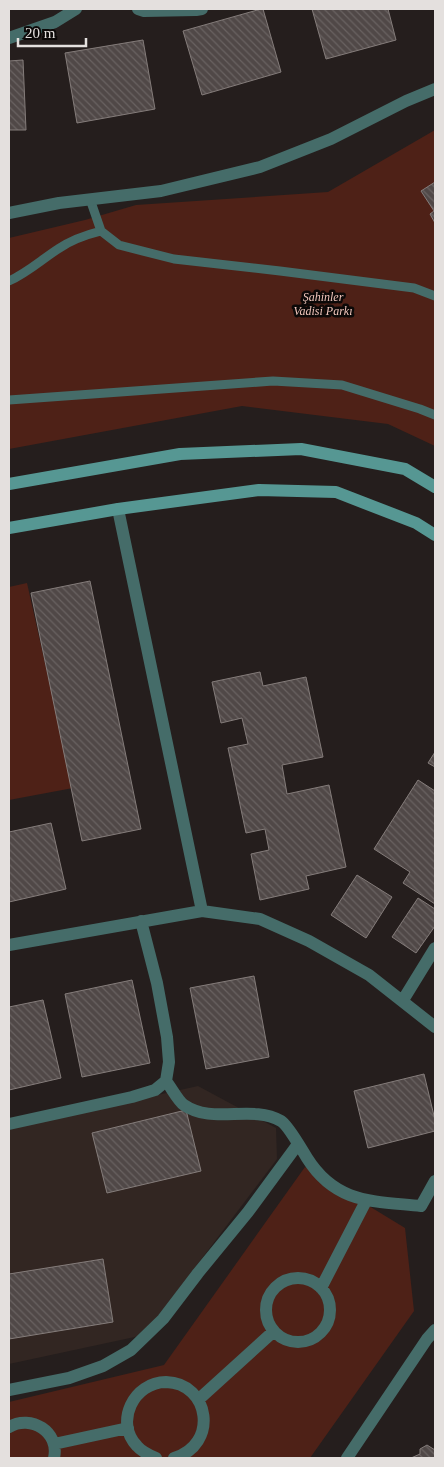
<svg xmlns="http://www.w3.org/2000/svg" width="444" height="1467" viewBox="0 0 444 1467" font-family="Georgia,serif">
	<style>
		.built { fill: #322622 }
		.green { fill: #4e2117 }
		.building { fill: url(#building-back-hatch); stroke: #847c7a }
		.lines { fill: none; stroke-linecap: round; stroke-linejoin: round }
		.lane { stroke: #456c69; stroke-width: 9 }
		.street { stroke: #456c69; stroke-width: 12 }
		.secondary { stroke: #569793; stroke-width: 12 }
		.labels { text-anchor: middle; stroke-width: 5; stroke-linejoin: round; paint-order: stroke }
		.park-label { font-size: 12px; font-style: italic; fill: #f1c6bc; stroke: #0c0908 }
	</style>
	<defs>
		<pattern id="building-back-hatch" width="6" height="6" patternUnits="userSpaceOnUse" patternTransform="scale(1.25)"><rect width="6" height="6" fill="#504847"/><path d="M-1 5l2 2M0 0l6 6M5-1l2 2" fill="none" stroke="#696261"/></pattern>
	</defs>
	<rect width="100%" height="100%" fill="#251e1d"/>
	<path class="built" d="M198 1086 276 1128 277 1159 144 1335 9 1364V1128Z"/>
	<path class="green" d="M435 130V446L388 424 242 406 9 449V238L85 220 136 205 328 192Z
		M27 583 73 788 9 800V587Z
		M305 1167 405 1228 414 1311 310 1458H9V1402L164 1365Z"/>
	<path class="building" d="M261 9H263L281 72 202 95 183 31Z
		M312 9H388L396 40 326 59Z
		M143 40 155 109 77 123 65 53Z
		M23 60 26 130H9V61Z
		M435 182V223L430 214 434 211 421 191Z
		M90 581 141 829 82 841 31 593Z
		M260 672 263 686 306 677 323 757 282 765 287 794 329 785 346 867 306 876 309 889 260 900 251 854 269 850 265 829 246 833 228 748 248 744 242 718 221 723 212 682Z
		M435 752V767L428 763Z
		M418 780 435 791V904L403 883 410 872 374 849Z
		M51 823 66 889 9 902V832Z
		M357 875 392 897 366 938 331 915Z
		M418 898 435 909V926L416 953 392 937Z
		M254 976 269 1057 206 1069 190 988Z
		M132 980 150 1063 82 1077 65 994Z
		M43 1000 61 1078 9 1090V1007Z
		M424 1074 435 1120V1131L368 1148 354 1091Z
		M186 1110 201 1171 107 1193 92 1133Z
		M103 1259 113 1322 9 1339V1274Z
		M427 1445 435 1450V1458H411L420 1454V1449Z"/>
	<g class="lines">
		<path class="lane" d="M90 199 101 231 119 245 174 259 280 271 414 288 435 296
			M9 281C27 273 41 260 58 249 71 240 85 235 101 231
			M9 400 273 381 342 385 420 409 435 415"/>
		<path class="street" d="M138 9 144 11 196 10 202 9
			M9 38 55 22 76 9
			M9 213 59 203 161 191 260 167 331 139 406 101 435 89
			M118 509 202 911
			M9 945 202 911 260 919 309 941 369 975 435 1027
			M403 1000 435 948
			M166 1081C171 1087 178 1101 184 1105 213 1125 251 1104 281 1121 288 1125 302 1150 307 1158 336 1204 373 1201 421 1206L435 1181
			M9 1124 132 1097 155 1090 166 1081 169 1062 167 1037 157 983 141 921
			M266 1310a32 32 0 1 1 64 0a32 32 0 1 1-64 0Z
			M321 1288 366 1201
			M9 1390 69 1378 103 1366 131 1350 163 1319 198 1273 248 1212 298 1144
			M198 1400 274 1331
			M9 1427C31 1414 60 1432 54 1458
			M54 1444 128 1428
			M156 1458C149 1455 142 1452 137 1446 114 1422 134 1382 166 1382 210 1383 219 1445 174 1458
			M347 1458 427 1339 435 1330"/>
		<path class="secondary" d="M9 484 180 454 301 449 405 469 435 487
			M9 528 118 509 259 490 336 492 416 523 435 535"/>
	</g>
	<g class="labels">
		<g class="park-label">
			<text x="323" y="301">Şahinler<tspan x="323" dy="14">Vadisi Parkı</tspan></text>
		</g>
	</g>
	<rect width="444" height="1467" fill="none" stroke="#e4e0de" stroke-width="20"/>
	<path d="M18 38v8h68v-8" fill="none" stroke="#e4e0de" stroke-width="2.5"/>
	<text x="25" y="38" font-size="15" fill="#e4e0de" stroke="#0c0908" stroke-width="4" paint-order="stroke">20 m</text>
</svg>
